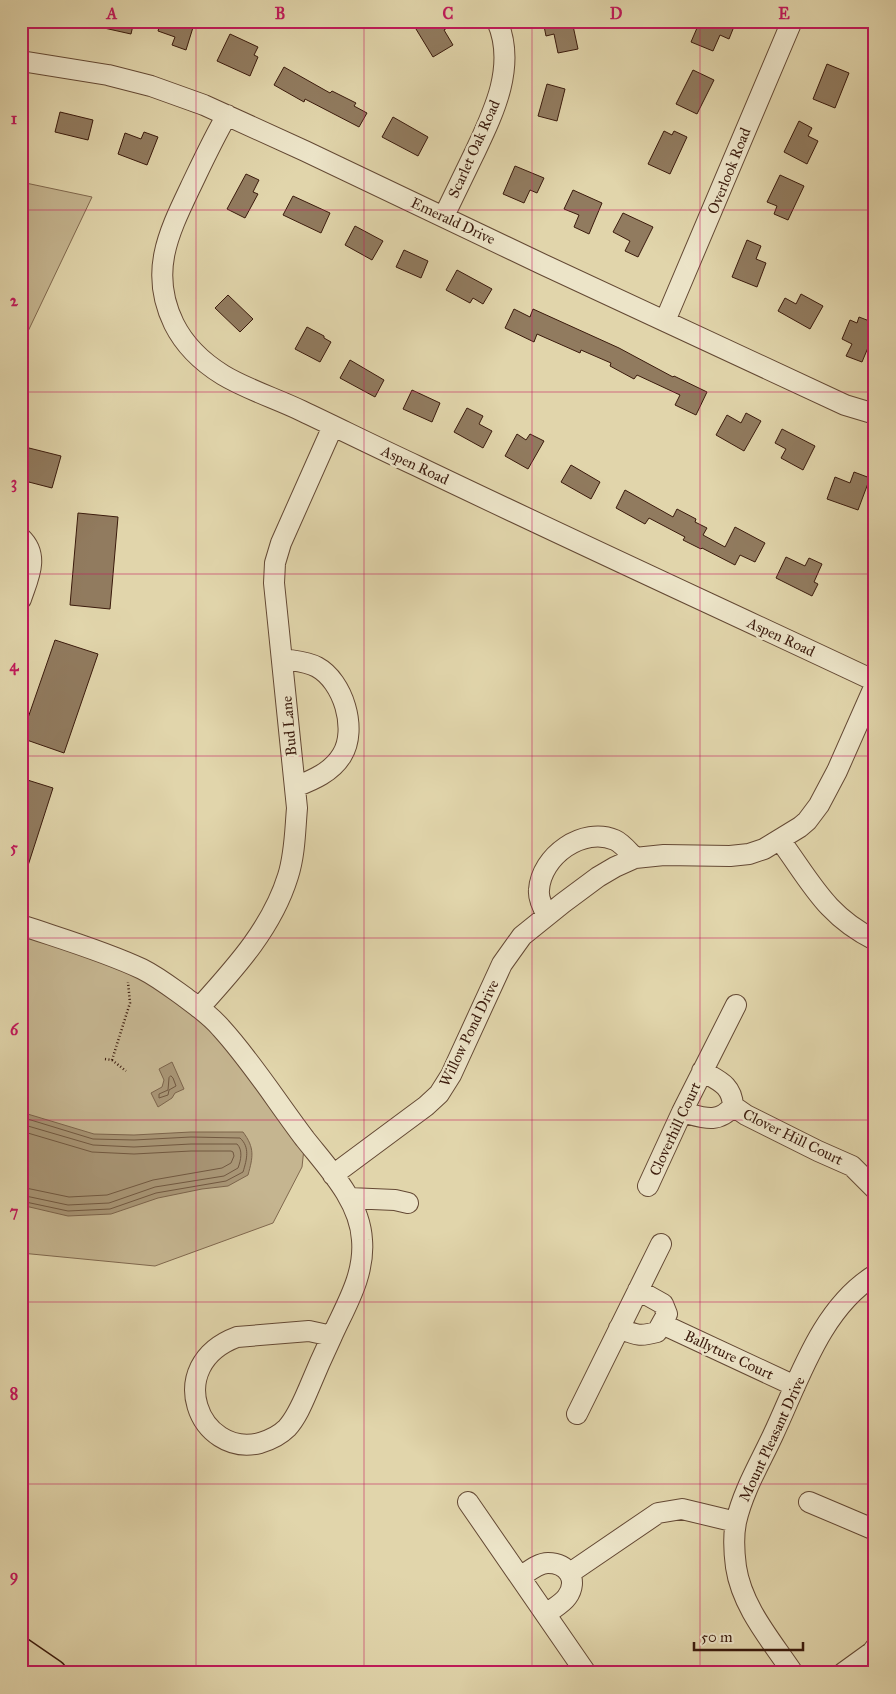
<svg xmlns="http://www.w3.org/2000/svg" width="896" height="1694" viewBox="0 0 896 1694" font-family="'IM FELL Great Primer',serif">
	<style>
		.green { fill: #c5b590; stroke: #80684e }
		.water { fill: #a89575; stroke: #7c644b }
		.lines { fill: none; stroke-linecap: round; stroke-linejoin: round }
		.shore { stroke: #715840; stroke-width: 1 }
		.building { fill: #917b5f; stroke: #3a1a0c }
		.minor-casing { stroke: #644934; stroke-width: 22 }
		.major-casing { stroke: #3a1a0c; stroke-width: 29 }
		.path { stroke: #3a1a0c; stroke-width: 2.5; stroke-dasharray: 1 2.5; stroke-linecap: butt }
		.minor { stroke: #ece4c8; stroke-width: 20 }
		.major { stroke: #e1d5ab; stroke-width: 26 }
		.grid { fill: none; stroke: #c2185b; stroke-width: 1; stroke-opacity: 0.55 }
		.labels { text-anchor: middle; stroke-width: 5; stroke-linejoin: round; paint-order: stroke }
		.street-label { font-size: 15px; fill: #3a1a0c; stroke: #ece4c8 }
		.neatline { fill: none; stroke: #c2185b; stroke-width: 2 }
		.grid-label { font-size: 16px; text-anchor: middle; font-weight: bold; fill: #c2185b }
	</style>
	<rect width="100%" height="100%" fill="#e1d5ab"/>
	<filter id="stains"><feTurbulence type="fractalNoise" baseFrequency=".004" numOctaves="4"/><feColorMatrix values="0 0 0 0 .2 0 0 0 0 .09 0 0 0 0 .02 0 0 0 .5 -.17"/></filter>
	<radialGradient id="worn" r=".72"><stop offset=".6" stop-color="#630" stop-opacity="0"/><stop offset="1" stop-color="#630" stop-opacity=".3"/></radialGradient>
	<path class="green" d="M21 182 92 197 21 346Z
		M21 931 107 954 199 1008 305 1139 302 1167 273 1223 155 1266 21 1253Z"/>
	<path class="water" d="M172 1062 184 1089 175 1093 172 1098 158 1107 151 1093 162 1087 164 1080 159 1069Z
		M21 1112 94 1134 134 1135 191 1132H243C255 1148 253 1157 248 1175L228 1186 202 1189 158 1198 111 1214 68 1216 21 1205Z"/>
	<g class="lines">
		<path class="shore" d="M171 1076 173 1078 176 1086 169 1090 168 1095 159 1098V1094L168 1090 169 1078Z
			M21 1117 93 1139 134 1140 191 1137 240 1138C250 1147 247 1159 243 1172L226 1181 156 1193 110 1209 68 1211 21 1201
			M21 1124 93 1145 134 1147 191 1144H237C243 1150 241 1160 238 1168L224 1176 155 1187 109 1203 68 1205 21 1195
			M21 1131 92 1152 134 1154 191 1151H231L233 1152 234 1156 231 1163 222 1168 153 1180 107 1195 69 1197 21 1187"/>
	</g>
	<path class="building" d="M96 21H134L131 34 95 26Z
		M161 21H195L186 50 172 45 175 37 158 31Z
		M429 21H457L444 30 453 45 433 57 416 29Z
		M543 21H572L578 49 558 53 554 34 546 36Z
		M700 21H728L735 24 729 39 720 35 713 51 691 42Z
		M230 34 258 47 254 55 258 57 250 76 217 61Z
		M827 64 849 73 835 108 813 99Z
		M284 67 330 93 332 91 356 103 354 106 367 113 359 127 305 99 304 102 274 85Z
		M693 70 714 80 697 114 676 104Z
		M547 84 565 89 557 121 538 116Z
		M60 112 93 120 88 140 55 132Z
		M393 117 428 137 418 156 382 137Z
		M799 121 812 128 808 136 818 141 807 164 784 152Z
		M664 131 672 135 674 131 687 137 670 174 648 164Z
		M144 132 158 137 147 165 118 154 125 133 141 139Z
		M515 166 544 178 537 193 530 190 524 203 503 194Z
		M246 174 259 180 253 192 258 194 245 218 227 209Z
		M780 175 804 186 788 220 774 214 777 206 767 202Z
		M573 190 602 203 589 234 574 227 579 215 564 209Z
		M293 196 330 213 321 233 283 215Z
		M623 213 653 227 638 257 625 251 630 241 613 232Z
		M355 226 383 241 372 260 345 245Z
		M747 240 761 246 756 259 766 263 757 287 732 277Z
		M404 250 428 261 421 278 396 267Z
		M457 270 492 289 483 304 473 298 470 303 446 290Z
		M801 294 823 306 810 329 778 311 785 298 796 304Z
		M228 295 253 319 240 332 215 308Z
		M514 309 530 317 533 309 619 348 673 377 674 376 707 392 696 415 675 405 680 395 637 375 634 379 610 366 611 363 581 350 580 353 537 334 534 342 505 328Z
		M859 317 872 322 869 329 875 331 862 362 846 356 852 344 842 339 850 320 857 323Z
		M307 327 324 336V338L331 342 320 362 295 349Z
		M350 360 384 380 375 397 340 378Z
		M412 390 440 403 432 422 403 409Z
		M467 408 483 416 479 424 492 431 483 448 454 432Z
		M746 413 761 421 744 451 716 435 727 415 741 423Z
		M782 429 815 446 803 470 781 458 786 449 775 443Z
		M517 434 526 440 530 434 544 441 528 469 505 456Z
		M21 446 61 456 52 488 21 480Z
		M571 465 600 482 591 499 561 482Z
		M854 472 870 478 858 510 827 499 835 477 850 483Z
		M625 490 673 517 677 509 696 519 695 522 707 528 703 535 725 547 735 527 765 543 755 562 740 555 735 565 702 548 701 549 683 540 685 537 649 518 645 524 616 508Z
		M78 513 118 517 110 609 70 605Z
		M786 557 805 566 809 558 822 564 814 582 818 584 812 596 776 578Z
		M55 640 98 654 64 753 21 738Z
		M21 778 53 788 24 878H21Z"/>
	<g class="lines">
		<g class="minor-casing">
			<path id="minor" d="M21 61 108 75 151 86 204 105 305 151 542 264 845 405 875 414
				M227 115C213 139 202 163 190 188 168 234 149 273 174 324 185 346 202 362 223 375 246 389 277 399 302 411 340 429 378 448 417 466 569 539 722 609 875 681
				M444 216C454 195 464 175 474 154 493 114 517 66 497 21
				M665 321 792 21
				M21 538C40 556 28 578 21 599
				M283 659C294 661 306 661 317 667 343 681 358 729 342 755 332 772 313 780 295 787
				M780 840C811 882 826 916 875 940
				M547 915C543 908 538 898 539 890 541 856 583 826 615 840 622 843 629 852 635 858
				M21 925C62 939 104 951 142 969 158 977 172 988 186 998 198 1007 211 1016 221 1028 252 1062 277 1102 305 1139 328 1168 360 1201 362 1240 365 1275 346 1305 332 1336
				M199 1008C235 968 272 928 288 876 295 854 295 831 297 808L274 583 275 563 281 543 333 426
				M733 1106 746 1115 818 1151 852 1166 875 1189
				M682 1112C702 1117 718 1125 733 1106 732 1085 719 1081 702 1071
				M333 1175 426 1106 439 1094 451 1075 502 964 522 936 563 903 598 877 615 867 635 858 664 855 730 856 749 854 764 849 800 827 807 821 819 805 837 771 875 685
				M648 1186 682 1112 736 1005
				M349 1198 395 1200 408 1203
				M662 1324 795 1386
				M619 1328C636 1335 639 1337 657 1332L667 1314 663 1304 638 1290
				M309 1331 332 1336C324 1353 316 1371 309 1388 303 1402 297 1417 287 1428 279 1436 270 1440 260 1443 199 1458 162 1365 237 1337Z
				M577 1414 661 1244
				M468 1502 586 1673
				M809 1502 875 1530
				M570 1573 658 1513 682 1509 736 1522
				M520 1577C528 1572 538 1563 548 1563 568 1563 579 1580 567 1597 562 1604 552 1609 546 1614
				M793 1673C771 1640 742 1607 736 1567 734 1552 733 1537 736 1522 743 1491 760 1463 773 1435 799 1380 821 1308 875 1275
				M843 1673 872 1652 875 1648"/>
		</g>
		<g class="major-casing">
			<path id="major" d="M21 1651 53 1673"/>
		</g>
		<path class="path" d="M105 1059 112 1060 130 1003 128 982
			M112 1060 126 1071"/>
		<use href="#minor" class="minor"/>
		<use href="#major" class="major"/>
	</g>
	<path class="grid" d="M196 21V1673M364 21V1673M532 21V1673M700 21V1673M21 210H875M21 392H875M21 574H875M21 756H875M21 938H875M21 1120H875M21 1302H875M21 1484H875"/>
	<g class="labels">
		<g class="street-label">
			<text transform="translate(474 149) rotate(-66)" y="5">Scarlet Oak Road</text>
			<text transform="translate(729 171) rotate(-68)" y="5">Overlook Road</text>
			<text transform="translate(453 221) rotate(25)" y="5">Emerald Drive</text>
			<text transform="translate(415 465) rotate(25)" y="5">Aspen Road</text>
			<text transform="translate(781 637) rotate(25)" y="5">Aspen Road</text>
			<text transform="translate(289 726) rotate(-95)" y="5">Bud Lane</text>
			<text transform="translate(469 1033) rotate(-64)" y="5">Willow Pond Drive</text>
			<text transform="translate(675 1129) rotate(-65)" y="5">Cloverhill Court</text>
			<text transform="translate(793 1137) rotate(26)" y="5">Clover Hill Court</text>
			<text transform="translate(729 1355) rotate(25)" y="5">Ballyture Court</text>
			<text transform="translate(772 1439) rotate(-65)" y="5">Mount Pleasant Drive</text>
		</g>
	</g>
	<rect width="896" height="1694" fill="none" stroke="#e1d5ab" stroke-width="55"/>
	<path d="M694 1642v8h109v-8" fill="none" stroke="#3a1a0c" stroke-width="2.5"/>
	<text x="701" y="1642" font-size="15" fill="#3a1a0c" stroke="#ece4c8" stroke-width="4" paint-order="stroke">50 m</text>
	<rect x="28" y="28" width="840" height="1638" class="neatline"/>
	<g class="grid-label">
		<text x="112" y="19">A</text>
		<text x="280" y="19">B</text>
		<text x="448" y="19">C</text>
		<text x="616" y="19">D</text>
		<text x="784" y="19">E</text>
		<text x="14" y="124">1</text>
		<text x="14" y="306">2</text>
		<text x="14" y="488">3</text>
		<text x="14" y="671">4</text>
		<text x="14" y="853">5</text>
		<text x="14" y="1035">6</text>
		<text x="14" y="1217">7</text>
		<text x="14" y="1399">8</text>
		<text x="14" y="1581">9</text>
	</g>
	<rect width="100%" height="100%" filter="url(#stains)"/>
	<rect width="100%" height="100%" fill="url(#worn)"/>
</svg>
